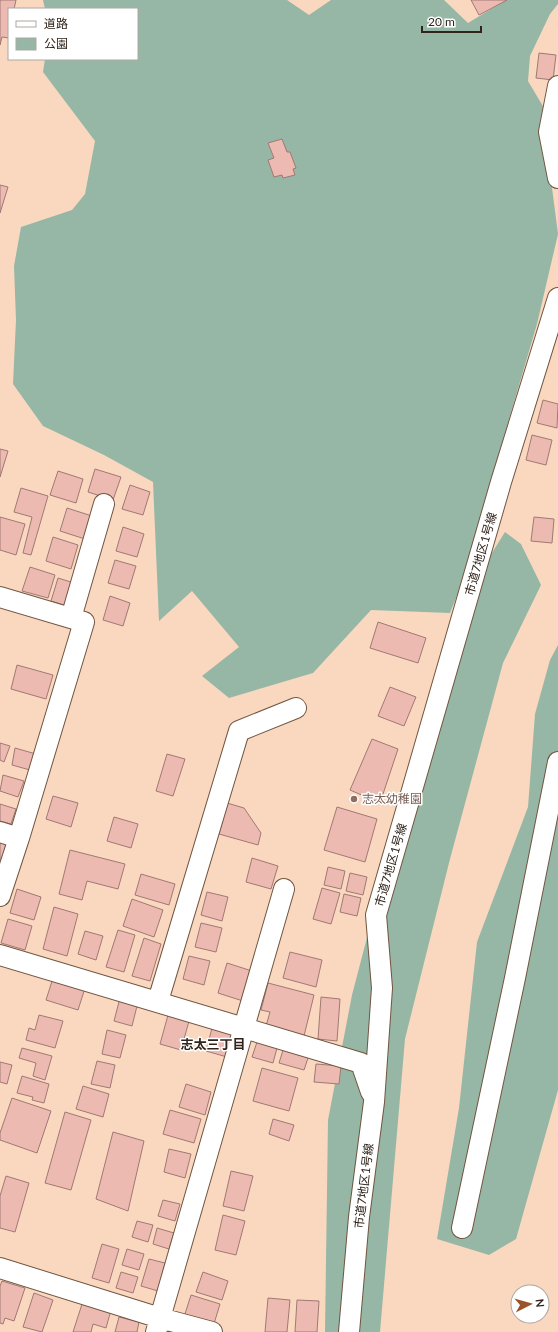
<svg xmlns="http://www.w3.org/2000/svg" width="558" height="1332" viewBox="0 0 558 1332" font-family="Lato,'Noto Sans JP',sans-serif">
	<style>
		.green { fill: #96b7a5 }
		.building { fill: #edbab2; stroke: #a07974 }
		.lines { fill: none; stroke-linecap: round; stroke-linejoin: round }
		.street-casing { stroke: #715540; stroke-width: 22 }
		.street { stroke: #fff; stroke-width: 20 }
		.education-dot { fill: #8d6e63; stroke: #fff; stroke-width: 1.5 }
		.labels { text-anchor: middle; stroke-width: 3; stroke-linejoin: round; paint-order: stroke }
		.street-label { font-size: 12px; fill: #2f231a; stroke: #fff }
		.education-label { font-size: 12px; fill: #785e54; stroke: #fff; text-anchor: start }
		.neighbourhood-label { font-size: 13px; font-weight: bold; fill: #2f231a; stroke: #fff }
	</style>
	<rect width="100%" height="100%" fill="#f9d8bf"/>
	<path class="green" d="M43 0H287L309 15 331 0H444L468 23 506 0H558V4L550 14 530 56 528 81 544 108 545 134 558 234 537 324 458 593 450 613 371 610 313 673 229 698 202 676 239 647 192 591 159 621 153 482 104 455 43 426 13 384 16 320 14 266 21 227 72 210 85 194 95 141 43 72 45 59H137V9H45Z
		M505 532 521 544 541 585 503 663 450 859 405 1039 380 1332H325L328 1120 352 995 450 620Z
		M558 645V1090L516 1239 489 1255 437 1239 459 1108 477 942 528 807 535 714 550 660Z"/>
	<path class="building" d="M0 0H16L14 9H9V38L2 37 0 45Z
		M471 0H507L479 15Z
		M539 53 556 55 553 80 536 78Z
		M282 139 287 152H290L296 168 293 169 295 175 283 178 282 175 274 177 268 160 274 158 268 143Z
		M0 185 8 187 0 213Z
		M543 400 558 404 557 428 537 423Z
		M532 435 552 440 546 465 526 460Z
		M0 449 8 451 0 477Z
		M95 469 121 477 113 500 88 492Z
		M58 471 83 479 76 503 50 495Z
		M130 485 150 492 143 515 122 509Z
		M21 488 48 496 31 555 23 553 32 517 14 512Z
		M67 508 92 516 85 539 60 531Z
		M0 517 25 524 16 555 0 550Z
		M534 517 554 519 552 543 531 541Z
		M123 527 144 534 137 557 116 551Z
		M53 537 78 545 71 569 46 561Z
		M115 560 136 566 129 589 108 583Z
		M30 567 55 575 48 598 22 591Z
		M58 578 74 583 67 606 51 601Z
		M110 596 130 603 123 626 103 620Z
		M378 622 426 638 418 663 370 648Z
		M17 665 53 675 46 699 11 689Z
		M390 687 416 697 404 726 378 716Z
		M372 739 398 749 380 803 350 790Z
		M0 743 10 746 4 762 0 760Z
		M15 748 36 754 30 770 12 765Z
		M167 754 185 759 173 796 156 791Z
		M3 775 24 781 18 797 0 791Z
		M53 796 78 803 71 827 46 819Z
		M227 803 244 808 261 833 258 845 219 834Z
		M0 804 16 809 11 824 0 821Z
		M337 807 377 819 365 862 324 850Z
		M114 817 138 824 131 848 107 841Z
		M0 841 7 843 0 864Z
		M70 850 125 864 118 889 87 881 82 900 59 894Z
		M252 858 278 866 271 889 246 882Z
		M328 867 345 871 341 889 324 885Z
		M350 873 367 877 363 895 346 891Z
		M141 874 175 884 169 905 135 895Z
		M322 888 340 893 331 924 313 919Z
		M17 889 41 897 34 920 10 913Z
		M207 892 228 897 222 921 201 915Z
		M344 894 361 898 357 916 340 912Z
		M132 899 163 910 154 937 123 926Z
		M54 907 78 914 67 956 43 949Z
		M8 919 32 926 25 950 1 943Z
		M201 923 222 928 216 952 195 947Z
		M118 930 135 935 124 972 106 967Z
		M85 931 103 936 96 960 78 954Z
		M144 938 161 944 150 981 132 976Z
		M290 952 322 960 316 987 283 978Z
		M189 956 210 961 204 985 183 979Z
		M227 963 252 971 243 1001 218 993Z
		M53 978 85 988 78 1010 46 1000Z
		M268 983 314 995 304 1036 266 1026 270 1012 261 1010Z
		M321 997 340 999 337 1041 318 1039Z
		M120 998 138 1002 132 1026 114 1021Z
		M39 1015 63 1021 55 1048 26 1040 29 1028 35 1030Z
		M168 1015 189 1021 181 1050 160 1044Z
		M212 1028 233 1033 227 1057 206 1051Z
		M107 1030 126 1035 120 1058 102 1054Z
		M257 1042 277 1048 273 1063 252 1057Z
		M284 1047 309 1055 304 1070 279 1063Z
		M22 1048 52 1056 45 1080 33 1076 36 1063 19 1058Z
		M97 1061 115 1065 110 1088 91 1084Z
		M0 1062 12 1065 7 1084 0 1082Z
		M316 1064 341 1066 339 1084 314 1082Z
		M262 1068 298 1078 289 1111 253 1101Z
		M22 1076 49 1084 44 1103 32 1100 33 1097 17 1093Z
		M186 1084 211 1092 205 1115 179 1107Z
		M83 1086 109 1094 103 1117 76 1109Z
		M12 1098 51 1111 37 1153 0 1140V1133Z
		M170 1110 201 1119 194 1143 163 1134Z
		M65 1112 91 1120 71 1190 45 1183Z
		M273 1119 294 1125 289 1141 269 1134Z
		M113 1132 144 1141 128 1211 96 1199Z
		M169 1149 191 1154 185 1178 164 1172Z
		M231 1171 253 1176 244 1211 223 1206Z
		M6 1176 29 1183 15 1232 0 1228V1196Z
		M163 1200 180 1204 175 1221 158 1216Z
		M223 1215 245 1221 236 1255 215 1250Z
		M137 1221 153 1225 148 1242 132 1237Z
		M157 1228 174 1233 169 1249 153 1244Z
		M102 1244 119 1249 109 1283 92 1278Z
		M127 1249 144 1254 139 1270 122 1265Z
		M149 1259 165 1263 158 1291 141 1286Z
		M121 1272 138 1277 133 1293 116 1288Z
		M203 1272 228 1281 222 1300 196 1292Z
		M2 1281 25 1288 14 1321 5 1318 3 1324 0 1323V1286Z
		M34 1293 53 1300 42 1332 23 1327Z
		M191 1295 220 1304 213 1327 184 1317Z
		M268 1298 290 1300 287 1332H265Z
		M297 1300 319 1301 317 1332H295Z
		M83 1301 111 1310 106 1328 93 1324 91 1332H73Z
		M119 1317 139 1322 137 1332H115Z"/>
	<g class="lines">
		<g class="street-casing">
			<path id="street" d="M558 86 549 132 558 178
				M0 597 84 622 19 838 0 896
				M71 618 104 504
				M0 832 19 838
				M0 955 361 1063 371 1092
				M158 1001 239 731 296 708
				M462 1228 515 978 558 762
				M0 1268 160 1318 212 1332
				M156 1332 284 889
				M349 1332 359 1217 374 1102 382 988 376 915 501 482 558 298"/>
		</g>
		<use href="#street" class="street"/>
	</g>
	<circle class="education-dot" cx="354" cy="799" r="4"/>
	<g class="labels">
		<g class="street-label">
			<text transform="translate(481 554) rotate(-74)" y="4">市道7地区1号線</text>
			<text transform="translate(391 865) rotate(-74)" y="4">市道7地区1号線</text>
			<text transform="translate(364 1186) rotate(-83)" y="4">市道7地区1号線</text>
		</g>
		<g class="education-label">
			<text x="362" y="803">志太幼稚園</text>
		</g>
		<g class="neighbourhood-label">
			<text x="213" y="1049">志太三丁目</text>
		</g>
	</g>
	<rect x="8" y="8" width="130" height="52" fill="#ffffff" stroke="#aca7a3"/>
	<rect x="16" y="21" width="20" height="6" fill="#ffffff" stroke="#aca7a3"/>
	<text x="44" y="28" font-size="12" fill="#2f231a">道路</text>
	<rect x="16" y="38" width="20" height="12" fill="#96b7a5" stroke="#aca7a3"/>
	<text x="44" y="48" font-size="12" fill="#2f231a">公園</text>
	<g transform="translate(530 1304) rotate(84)"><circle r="19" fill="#ffffff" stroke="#aca7a3"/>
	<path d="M0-3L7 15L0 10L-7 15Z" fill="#9a542b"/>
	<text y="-6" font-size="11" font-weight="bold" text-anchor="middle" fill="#2f231a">N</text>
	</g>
	<path d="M422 26v6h59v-6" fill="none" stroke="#2f231a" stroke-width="2"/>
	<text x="428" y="26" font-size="12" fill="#2f231a" stroke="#ffffff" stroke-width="3" paint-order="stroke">20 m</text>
</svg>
